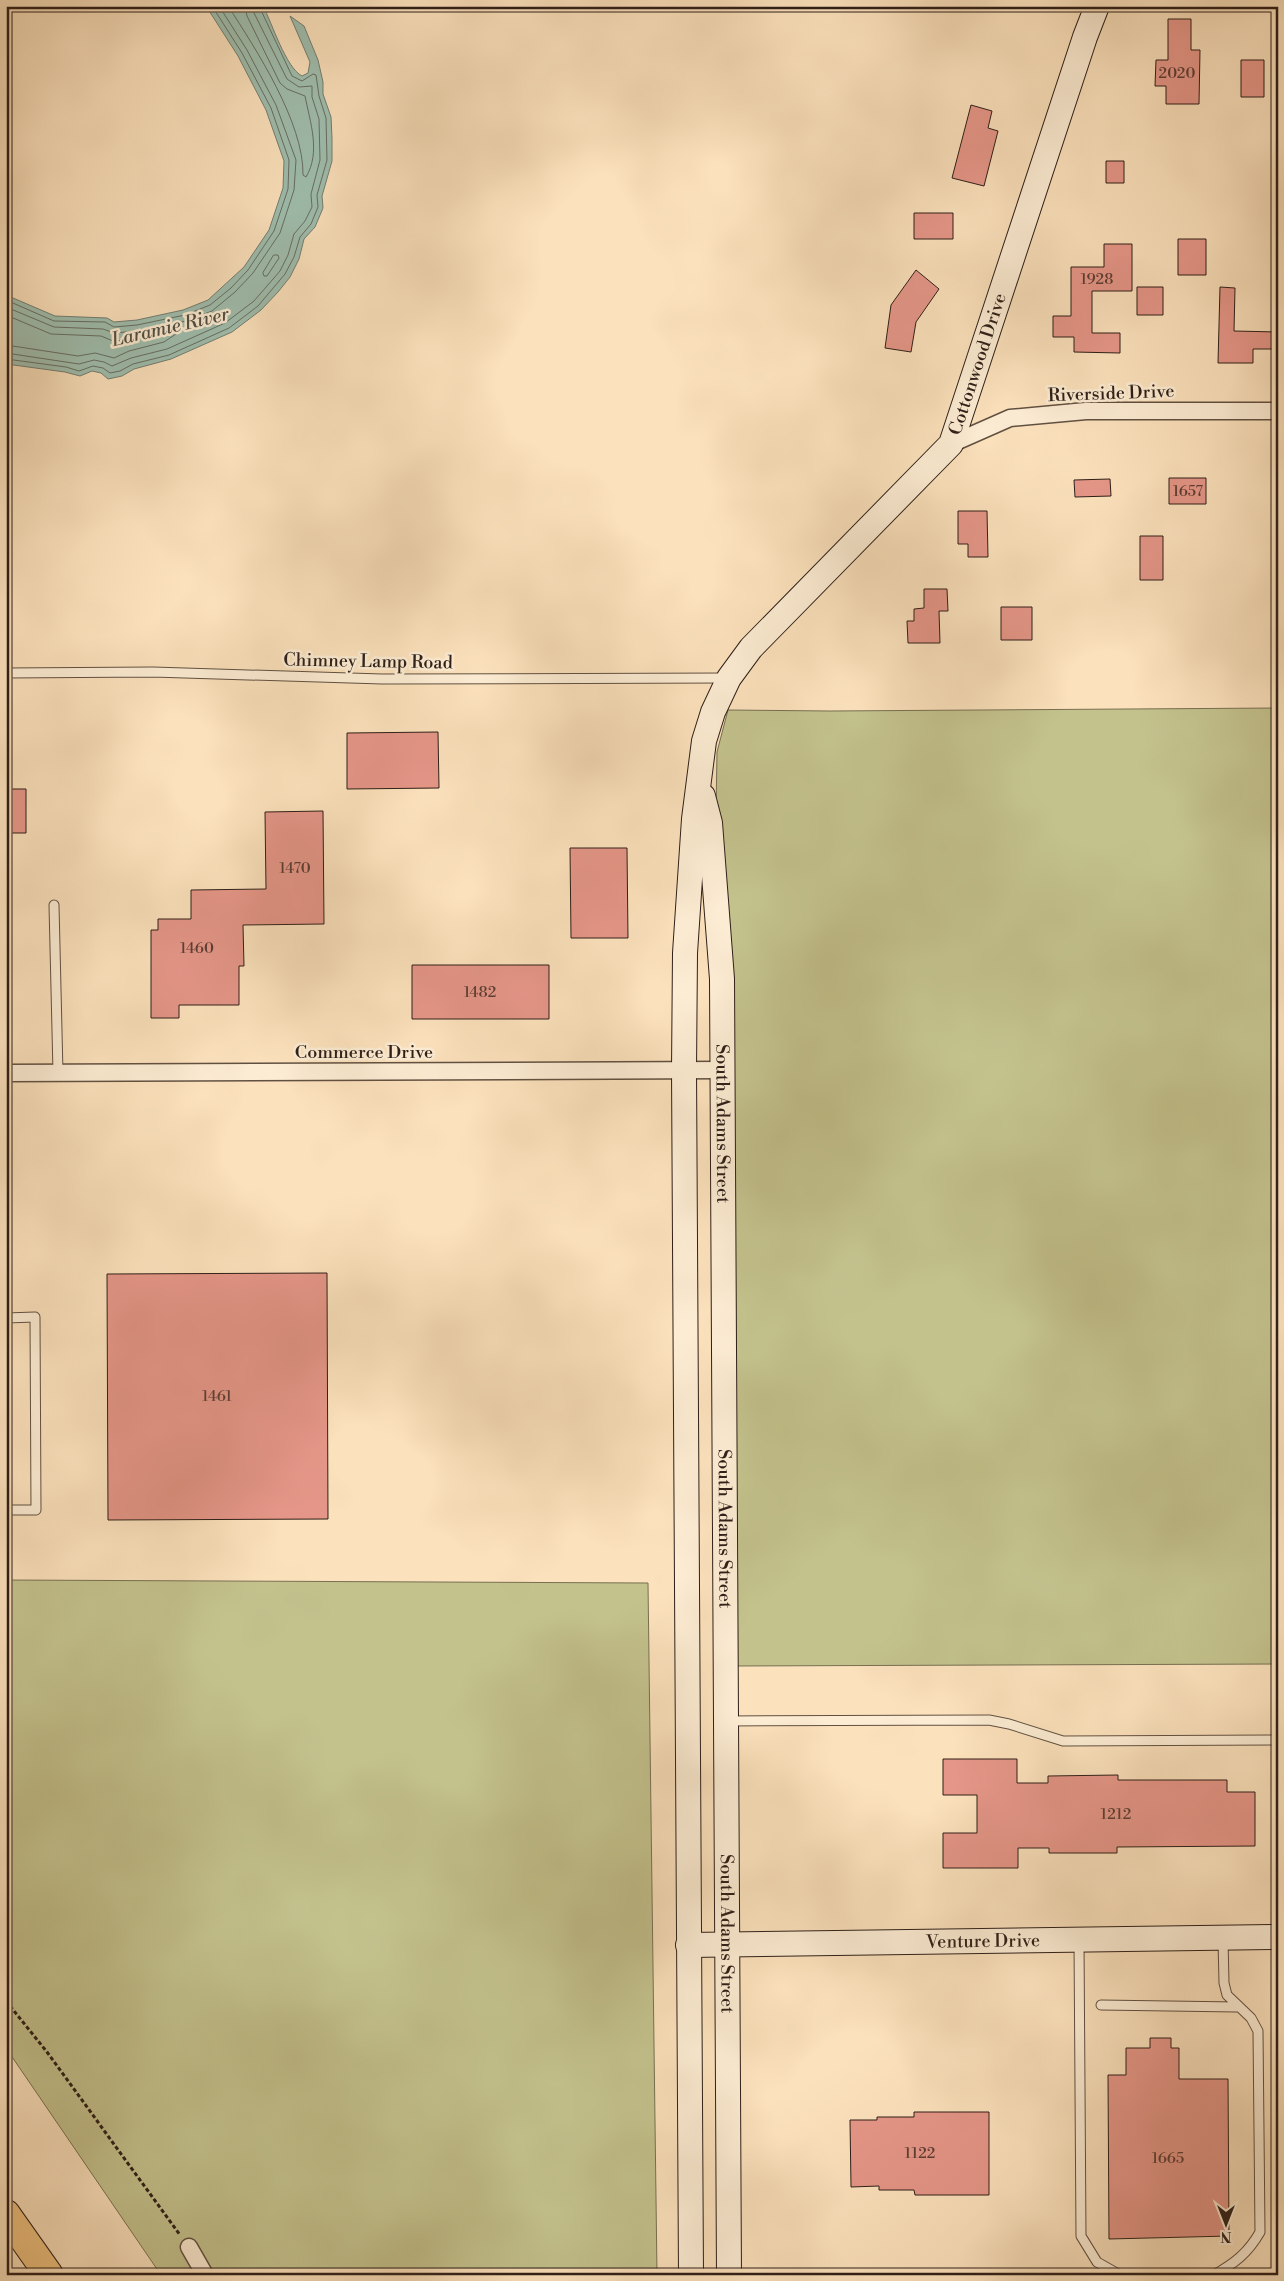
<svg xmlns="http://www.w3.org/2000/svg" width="1284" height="2281" viewBox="0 0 1284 2281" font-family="'Libre Bodoni',serif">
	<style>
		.green { fill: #c3c28d; stroke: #787052 }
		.water { fill: #9fbeae; stroke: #727e72 }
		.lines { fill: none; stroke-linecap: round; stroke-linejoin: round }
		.shore { stroke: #666e63; stroke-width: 1 }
		.building { fill: #e59688; stroke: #2e1f18 }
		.lane-casing { stroke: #615041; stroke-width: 11 }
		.street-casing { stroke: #615041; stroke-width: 19 }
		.secondary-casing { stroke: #2e1f18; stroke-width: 26 }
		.highway-casing { stroke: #2e1f18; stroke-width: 30 }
		.path { stroke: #2e1f18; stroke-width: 3; stroke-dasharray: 4 2.5; stroke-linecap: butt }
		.lane { stroke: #fcecd3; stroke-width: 9 }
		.street { stroke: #fcecd3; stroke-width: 16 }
		.secondary { stroke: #fcecd3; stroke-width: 24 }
		.highway { stroke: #eec07e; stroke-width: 28 }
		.labels { text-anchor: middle; stroke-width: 5; stroke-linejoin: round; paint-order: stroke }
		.number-label { font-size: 15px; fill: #5c3d34 }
		.street-label { font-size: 18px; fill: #2e1f18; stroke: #fcecd3 }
		.water-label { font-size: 19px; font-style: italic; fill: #504f45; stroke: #fcecd3 }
	</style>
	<rect width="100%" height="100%" fill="#fbe1bc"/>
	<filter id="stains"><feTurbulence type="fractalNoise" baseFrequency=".004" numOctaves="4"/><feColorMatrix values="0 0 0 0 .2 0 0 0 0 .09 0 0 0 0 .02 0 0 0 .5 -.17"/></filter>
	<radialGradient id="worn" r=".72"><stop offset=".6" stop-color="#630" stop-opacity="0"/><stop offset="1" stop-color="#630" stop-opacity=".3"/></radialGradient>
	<path class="green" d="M1278 708V1664L734 1666 716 814 717 752 728 710 830 711Z
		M6 1580 648 1583 657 2275H161L6 2048Z"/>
	<path class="water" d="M206 6H263C272 23 286 68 302 76L308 73 310 62 290 16 304 26 318 60 323 82V94L331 117 332 138V161L322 196 323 208 315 227 304 239 299 259 290 277 278 292 261 310 232 332 171 359 134 369 122 376 108 379 101 373 92 371 80 376 65 372 6 364V295L55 316 107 318 114 322 137 320 183 310 208 300 244 267 269 230 283 188 284 161 266 110 238 56Z"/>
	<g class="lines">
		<path class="shore" d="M228 6C256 49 304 123 303 175L306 177C321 152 310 122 305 96L287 89 280 83 247 16 245 6
			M274 255H278L279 258 267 276H264L263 273Z
			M6 300 54 321 105 322 114 327 137 325 185 315 210 305 231 288 248 270 274 231 288 189 289 160 271 108 242 53 212 6
			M6 307 54 327 103 329 114 333 138 331 186 321 212 311 235 292 253 273 280 233 294 190 296 160 276 105 247 50 219 6
			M6 315 51 334 101 336 113 341 139 339 173 332 176 334 164 342 129 351 114 358 95 353 78 356 6 345
			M6 353 79 364 94 360 104 362 112 366 131 358 167 349 225 323 254 301 280 271 288 255 294 234 305 221 312 207 311 194 320 160 319 119 312 97V86L299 87 287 79 254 13 253 6
			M6 359 66 367 79 371 93 366 103 368 110 373 120 371 133 364 169 355 229 328 258 306 285 274 294 257 300 237 311 224 318 207 317 195 327 160 326 118 319 96 316 75 313 74 302 81 292 76 259 6"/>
	</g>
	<path class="building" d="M1168 19H1191V50H1200L1199 104H1166V86H1155L1156 60H1168Z
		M1241 60H1264V97H1241Z
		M971 105 992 111 988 128 998 131 984 186 952 178Z
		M1106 161H1124V183H1106Z
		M914 213H953V239H914Z
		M1178 239H1206V275H1178Z
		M1104 244H1132V291H1092V333H1120V353L1074 352V337H1053V316H1071V267H1104Z
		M916 270 939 289 916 322 911 352 885 348 891 305Z
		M1137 287H1163V315H1137Z
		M1220 287 1235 288 1234 331 1278 332V349H1253V363H1218Z
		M1169 478H1206V504H1169Z
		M1110 479 1111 496 1075 497 1074 480Z
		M958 511H987L988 557H968V544H958Z
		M1140 536H1163V580H1140Z
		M924 589H947L948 611H939L940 643H908L907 621H914V609L924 608Z
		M1001 607H1032V640H1001Z
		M438 732 439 788 347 789V733Z
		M6 789H26V833H6Z
		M323 811 324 924 243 925 244 966H239V1005H179V1018H151V930H158V919H191V890L266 889 265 812Z
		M570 848H627L628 938H571Z
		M412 965H549V1019H412Z
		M327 1273 328 1519 108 1520 107 1274Z
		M943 1759H1017V1783H1048V1776L1118 1775V1780H1227V1792H1255V1846L1117 1847V1853H1049V1848H1018V1868H943V1833H977V1795H943Z
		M1150 2038H1171V2048H1179V2079H1228L1229 2236 1109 2239 1108 2075H1126V2048H1150Z
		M914 2112H989V2195H915L914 2190H879V2186L851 2187 850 2120H877V2117H914Z"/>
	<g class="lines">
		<g class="lane-casing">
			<path id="lane" d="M6 673 153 672 382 679 726 678
				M54 905 58 1073
				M6 1318 35 1317 36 1510H6
				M728 1721 989 1720 1009 1724 1063 1741 1278 1740
				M1079 1940 1081 2236 1097 2262 1120 2275
				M1101 2005 1237 2007
				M1214 2275C1235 2263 1248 2253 1260 2232L1258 2031 1251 2018 1227 1995 1224 1983 1223 1939"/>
		</g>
		<g class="street-casing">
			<path id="street" d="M951 444 1010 418 1086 411H1278
				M6 1073 723 1070
				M189 2247 205 2275"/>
		</g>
		<g class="secondary-casing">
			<g id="secondary">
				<path id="s1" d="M703 796 710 823 722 979 729 2275"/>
				<path id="s2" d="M688 1945 1278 1937"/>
				<path id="s3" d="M691 2275 684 1070 685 953 694 819 704 741 713 712 729 678 751 648 951 444 1085 37 1097 6"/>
			</g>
		</g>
		<g class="highway-casing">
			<path id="highway" d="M6 2214 49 2275"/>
		</g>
		<path class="path" d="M6 2001 47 2052 180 2235"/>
		<use href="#lane" class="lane"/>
		<use href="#street" class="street"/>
		<use href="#secondary" class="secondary"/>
		<use href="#highway" class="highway"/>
	</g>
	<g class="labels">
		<g class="number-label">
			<text x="1177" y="78">2020</text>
			<text x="1097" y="284">1928</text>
			<text x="1188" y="496">1657</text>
			<text x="295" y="873">1470</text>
			<text x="197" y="953">1460</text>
			<text x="480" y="997">1482</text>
			<text x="217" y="1401">1461</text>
			<text x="1116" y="1819">1212</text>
			<text x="920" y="2158">1122</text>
			<text x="1168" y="2163">1665</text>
		</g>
		<g class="street-label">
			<text dy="6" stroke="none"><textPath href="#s3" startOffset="2010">Cottonwood Drive</textPath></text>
			<text transform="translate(1111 393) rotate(-2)" y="6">Riverside Drive</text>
			<text transform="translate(368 661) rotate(1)" y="6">Chimney Lamp Road</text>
			<text x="364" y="1058">Commerce Drive</text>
			<text dy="6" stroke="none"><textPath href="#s1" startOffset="329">South Adams Street</textPath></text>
			<text dy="6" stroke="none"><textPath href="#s1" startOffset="734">South Adams Street</textPath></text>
			<text dy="6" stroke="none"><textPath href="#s1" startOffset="1139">South Adams Street</textPath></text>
			<text dy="6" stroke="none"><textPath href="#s2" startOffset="295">Venture Drive</textPath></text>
		</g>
		<g class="water-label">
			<text transform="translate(170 326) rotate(-13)" y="7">Laramie River</text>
		</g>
	</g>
	<rect width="1284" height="2281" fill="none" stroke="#fbe1bc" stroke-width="25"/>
	<rect x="8" y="8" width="1269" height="2266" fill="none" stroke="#2e1f18" stroke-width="2.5"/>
	<rect x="12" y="12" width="1259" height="2256" fill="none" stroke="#2e1f18"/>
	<g transform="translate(1226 2224) rotate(180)" stroke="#fcecd3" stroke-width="4" paint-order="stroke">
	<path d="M0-4L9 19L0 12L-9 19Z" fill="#2e1f18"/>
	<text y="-8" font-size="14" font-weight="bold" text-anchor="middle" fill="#2e1f18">N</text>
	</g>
	<rect width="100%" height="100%" filter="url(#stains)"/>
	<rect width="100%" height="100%" fill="url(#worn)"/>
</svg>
